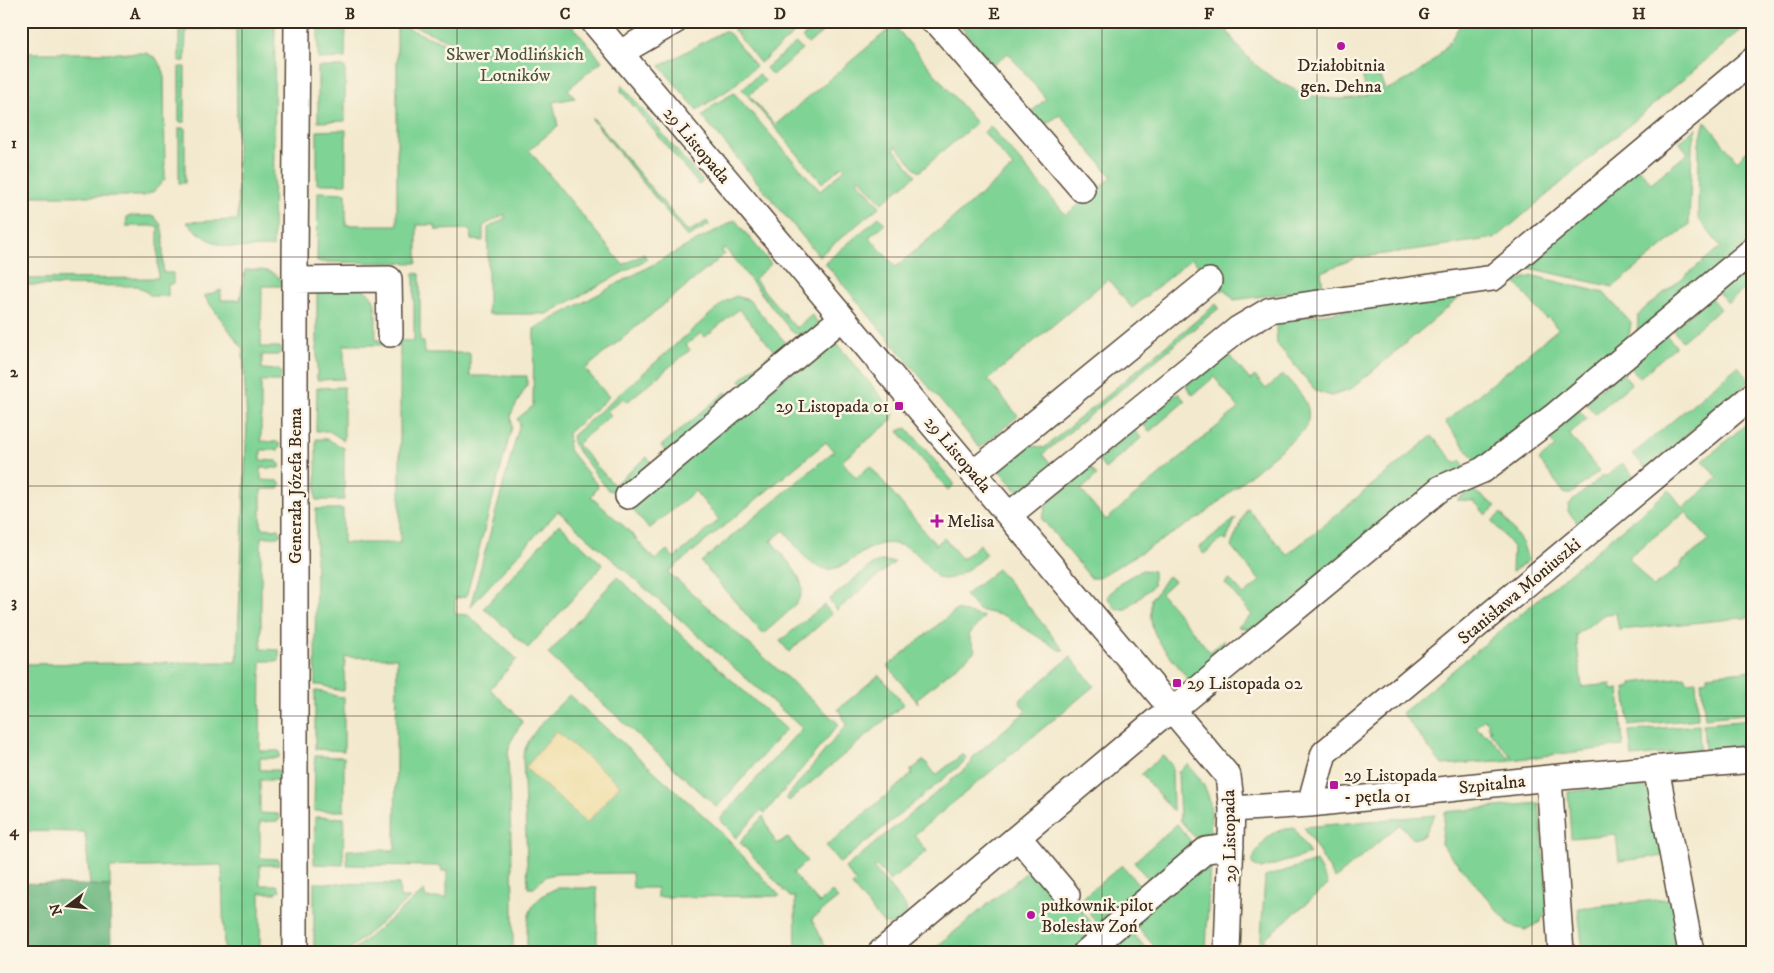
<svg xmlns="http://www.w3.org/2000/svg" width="1774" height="973" viewBox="0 0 1774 973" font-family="'IM FELL DW Pica',serif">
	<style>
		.green { fill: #7fd395; stroke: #5d7e5a; fill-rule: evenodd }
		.forest { fill: #67b57e; stroke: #51704e }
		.sand { fill: #eeda9e; stroke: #94825e }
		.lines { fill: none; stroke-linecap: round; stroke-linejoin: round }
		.minor-casing { stroke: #574738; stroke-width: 28 }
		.minor { stroke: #fff; stroke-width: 25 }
		.grid { fill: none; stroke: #3b2a1e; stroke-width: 1; stroke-opacity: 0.55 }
		.poi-dot { fill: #b5179e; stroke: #fcf5e5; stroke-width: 2 }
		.labels { text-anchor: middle; stroke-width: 5; stroke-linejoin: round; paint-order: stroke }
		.park-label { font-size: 18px; fill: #4c543c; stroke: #fcf5e5 }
		.poi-label { font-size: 18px; fill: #3b2a1e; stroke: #fcf5e5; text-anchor: start }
		.street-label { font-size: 18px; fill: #3b2a1e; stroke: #fcf5e5 }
		.neatline { fill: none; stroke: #3b2a1e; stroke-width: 2 }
		.grid-label { font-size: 16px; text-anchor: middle; font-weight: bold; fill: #3b2a1e }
	</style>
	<rect width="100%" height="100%" fill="#fcf5e5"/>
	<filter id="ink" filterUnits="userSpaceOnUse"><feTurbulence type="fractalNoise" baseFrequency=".02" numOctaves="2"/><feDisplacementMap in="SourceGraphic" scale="10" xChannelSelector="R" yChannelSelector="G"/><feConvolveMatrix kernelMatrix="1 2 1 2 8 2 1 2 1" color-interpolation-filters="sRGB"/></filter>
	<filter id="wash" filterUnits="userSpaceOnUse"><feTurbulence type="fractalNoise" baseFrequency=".0096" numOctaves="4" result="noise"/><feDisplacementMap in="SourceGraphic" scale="20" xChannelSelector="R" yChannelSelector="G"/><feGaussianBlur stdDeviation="1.12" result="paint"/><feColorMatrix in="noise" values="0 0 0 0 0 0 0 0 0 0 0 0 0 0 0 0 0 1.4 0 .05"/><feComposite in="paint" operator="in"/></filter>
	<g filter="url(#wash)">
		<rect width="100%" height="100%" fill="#f3e9ce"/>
		<path class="green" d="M171 21H275L273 247C230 248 219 252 186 222L238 220 236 29H186L185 61H179V29H171Z
			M318 21H346L345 58 318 59Z
			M401 21H568L602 61 568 89 575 98 553 102 558 126 529 150 623 265 644 254 647 259 547 314H488V228L505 218V214L483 226V241L471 240 470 229 436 230 435 225H417V263L317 262 318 192 346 193V225H397V26H379V24H397L460 50 462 46Z
			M741 21H786L795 33 760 63 734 30V25Z
			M822 21H835L808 44 802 38Z
			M956 21H1222C1247 72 1309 112 1367 95L1361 70 1376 66 1385 90C1420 77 1445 54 1462 21H1752L1496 238 1356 258 1321 272 1323 288 1234 300 1224 289 1221 291 1192 258 1132 308 1108 279 988 380 1018 416 980 448 825 263 879 217 885 224 869 237 896 267 1013 167 984 132 990 126 1066 215 1112 177 1060 115 1044 125 1034 115 1033 110 1046 99 1008 53 993 65Z
			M894 25 976 123 919 172 896 146 894 149 916 175 882 203 859 177 857 180 880 206 819 256 702 116 715 104 734 93 820 191 845 169 842 166 822 183 742 89 759 74 765 81 749 95 775 125Z
			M724 31 730 34 756 66 731 88 697 110 660 66Z
			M796 43 802 50 772 75 766 68Z
			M21 53H146L156 58 164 72 165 179 154 191 144 196H21Z
			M179 67H185V122H179Z
			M318 67H345V121L318 122Z
			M622 85 703 182 699 185 621 91Z
			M593 118 688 232 707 221 709 225 687 237 592 119Z
			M1705 121 1737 161 1753 145V238L1637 336 1638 316 1644 309 1721 247 1698 218 1699 144Z
			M179 128H185V183H179Z
			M1697 128 1692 145 1689 225 1613 287 1521 266 1638 168 1651 183 1688 153 1679 142Z
			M346 130V184H317V131Z
			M127 216H154L161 225 163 234V273H173V284H168V296H152L137 286 21 285V279L158 278V226H126Z
			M735 220 771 264 754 279 796 328 812 315 819 324 807 338 792 332 725 248 721 251 725 254 585 369 609 397 568 433 569 450 598 486 591 497 627 529 655 560 667 550 674 558 719 520 695 491 649 529 630 506 832 338 894 412 892 420 842 461 856 478 870 466 936 545 944 538 962 559 980 544 986 555C920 611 943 553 895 544 863 538 845 579 818 567 805 562 793 541 784 530L771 541C814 592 813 591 763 634L701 562 834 451 826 442 668 572 839 724 765 813 761 810 736 838 720 819 802 728 558 511 470 607 520 423 517 419 533 406 534 329Z
			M1753 261V282L1728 303 1717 291Z
			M245 270C263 270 275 268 284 286H262L261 347H280L282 350 278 355H262V369L279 370 282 374 279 381H261V441L277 442 281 445 278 450H261V460L277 461 281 466 279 468H261V480L279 481 281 484 279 489H261V528L279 529 281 534 278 537H261V649L279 650V661H261L260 751H279L280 756 278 758H260V770H278L281 777 277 780H260V813L278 814 280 819 278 821 260 822V858L278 859 280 862 278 865H260V885H277L280 890 276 893H260V952H224L222 865 110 868V886L90 885 85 832 21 831V664L237 662 247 424 243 349 204 296 221 290V300H240Z
			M414 273 420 274V341L424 342V353H470V376H527V385L511 414 512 427 466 597 455 598V614L468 615 517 659 490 689 520 718 522 722 510 743 508 755 513 895V952H351L424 891 426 898H447V871H442L441 866 347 865V850H395L397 658 345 657 344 691C333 691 326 684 315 685L316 509H343V543H400V345H344V379L317 380V288C335 288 371 280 375 305 377 316 375 329 376 340L414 341Z
			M1534 276 1604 293 1631 323 1628 342 1477 463 1445 422 1558 329 1548 317 1546 319 1514 281Z
			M1459 294 1458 299 1350 390 1331 396 1316 391 1277 344 1276 328 1281 320Z
			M736 296 749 300 792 350 746 388 740 380 774 351 739 309 705 337 701 333 686 345 690 350 627 402 623 398 607 411 611 415 577 444 614 485 647 457 654 466 617 492 608 490 574 446 572 436 724 302Z
			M1710 297 1720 309 1682 341 1672 329Z
			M1216 304 1219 308 1043 454 1055 469 1025 490 1017 491 998 469 1027 444 1044 448Z
			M1665 334 1676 346 1639 378 1628 365Z
			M1227 353 1250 380 1255 376 1266 389 1283 374C1297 390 1318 407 1304 430L1202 516 1108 572 1098 578H1091L1042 519 1047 504 1090 467 1097 475 1081 490 1106 520 1239 408 1214 377 1193 395 1186 386Z
			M1738 366 1750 381 1646 469 1633 454Z
			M1621 371 1631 384 1595 414 1585 402Z
			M344 387V440H343L329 431H316L317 388Z
			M726 392 732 399 667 453 661 446Z
			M1178 393 1185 401 1149 432 1142 423Z
			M1578 409 1587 419 1569 434 1599 471 1571 494H1565L1539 460 1555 447 1547 435Z
			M1753 418V617L1619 630 1616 613 1605 614 1576 635 1582 687 1611 684 1612 690 1619 689 1623 746 1511 760 1442 765 1402 713 1669 490 1683 508 1718 478 1703 461ZM1686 512 1709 540 1681 563 1682 565 1653 587 1628 557ZM1484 719 1489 723 1487 726 1491 729 1489 731 1511 756 1508 757 1487 734 1485 735 1476 727Z
			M907 428 953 482V486L948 490 898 431Z
			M1134 430 1141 438 1105 469 1098 460Z
			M1432 436 1456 464 1460 460 1465 466 1256 630 1238 627 1252 615 1225 583 1229 579 1244 595 1260 581 1231 546 1247 508 1287 555Z
			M316 439H327L344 448V500H316Z
			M1622 463 1635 478 1579 525 1568 511 1569 504 1602 476H1607Z
			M1471 489 1496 506 1486 515 1474 501 1457 500Z
			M1501 513 1523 544 1528 561 1512 572 1513 547 1492 521Z
			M1236 518 1226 541 1223 538 1204 554 1199 548Z
			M559 524 603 565 528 648 484 608Z
			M881 561 895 562 837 610 829 600 870 566Z
			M998 569 1059 644 1064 650H1059L1005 616 978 610 965 595Z
			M1142 570 1153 571V586L1126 609H1116L1107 597 1119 583Z
			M1168 576 1174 581 1161 593 1210 652 1224 640V656L1191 684C1180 665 1158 648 1152 626 1150 617 1151 607 1151 598 1159 592 1161 584 1168 576Z
			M617 577 786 729 717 807 548 654Z
			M824 605 832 614 789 652 780 641Z
			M956 610 984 617 969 635 975 651 917 699 918 703 888 666Z
			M1070 657 1094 686 914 835 927 851 890 881 877 866 874 868 906 907 907 914 898 922 890 925 883 923 852 886 856 882 845 868 971 764 973 757 1026 711 1020 703 1021 699Z
			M1753 670V713L1705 718 1701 681 1707 680V675Z
			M879 675 904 704 789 801 786 798 847 724 838 709Z
			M1686 677 1687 682 1696 681 1698 719 1629 726 1625 688 1631 687V683Z
			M315 691C326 691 333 697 344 697V751L315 749Z
			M569 695 714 825 780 896 657 897V888H633L632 873 554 874 545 877 534 888H528L523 756C529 731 552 713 569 695Z
			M1753 720V745L1705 750 1703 724Z
			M1699 725 1700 750 1632 757 1629 731Z
			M963 754 966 758 963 763 840 863 826 846 912 774 910 771 924 760 936 775Z
			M1163 755 1172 766 1173 811 1141 774Z
			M315 756 344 757V811H314Z
			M1188 764C1212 793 1212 800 1210 837L1201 845 1180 820 1178 772Z
			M1642 783 1652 797 1664 856 1619 861 1616 834 1571 838 1568 792Z
			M1539 803 1548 908 1540 922 1525 930 1511 926 1441 844 1445 812Z
			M1435 815 1423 836 1413 839 1400 824 1335 879 1304 827Z
			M763 816 776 844 788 838 807 861 793 873 819 903 832 892 838 898 812 919 828 952H796L795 897H790L740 842Z
			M315 817 344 818 343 865 314 864Z
			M1177 824 1197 849 1153 885 1134 862Z
			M1294 828 1310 854 1261 869 1252 864C1254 852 1266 836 1278 831 1283 829 1289 829 1294 828Z
			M1210 859 1206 952H1159L1137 926 1135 920Z
			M1316 861 1328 885 1264 939 1274 952H1260L1265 877Z
			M1122 865 1145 892 1101 929 1080 900Z
			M1033 867 1068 909 1076 903 1098 932 1074 952H930Z
			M314 883 399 884 400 898H410L346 952H314Z
			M557 888H597V952H527C527 920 524 902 557 888Z
			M1673 898 1680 952H1583L1578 909Z
			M1125 929 1131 931 1149 952H1098Z"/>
		<path class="forest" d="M21 883 110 886 111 952H21Z"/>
		<path class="sand" d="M556 731 620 785 587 823 525 768Z"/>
	</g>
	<g filter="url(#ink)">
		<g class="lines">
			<g class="minor-casing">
				<path id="minor" d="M593 21 1228 776 1232 809 1227 952
					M933 21 937 22 1082 189
					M620 53 675 21
					M295 280 389 279 390 334
					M974 473 1209 281
					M628 496 842 318
					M1009 515 1238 329 1270 310 1493 278 1753 60
					M1656 768 1691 952
					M1549 778 1561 952
					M1310 804 1324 753 1753 395
					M1232 809 1310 804 1549 778 1753 760
					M1018 837 1067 895
					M295 952V263L297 21
					M881 952 1158 719 1173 710 1441 488 1483 470 1553 417 1753 250
					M1086 952 1206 850 1231 847"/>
			</g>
			<use href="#minor" class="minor"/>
		</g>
	</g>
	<path class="grid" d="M242 21V952M457 21V952M672 21V952M887 21V952M1102 21V952M1317 21V952M1532 21V952M21 257H1753M21 486H1753M21 716H1753"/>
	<g class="poi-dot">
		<circle cx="1341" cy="46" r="5"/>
		<rect x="894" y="401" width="10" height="10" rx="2.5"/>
		<path d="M934.5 513.5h5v5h5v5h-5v5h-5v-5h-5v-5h5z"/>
		<rect x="1172" y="678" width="10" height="10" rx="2.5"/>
		<rect x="1329" y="780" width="10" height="10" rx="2.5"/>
		<circle cx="1031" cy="915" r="5"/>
	</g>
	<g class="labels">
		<g class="park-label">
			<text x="515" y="60">Skwer Modlińskich<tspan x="515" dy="21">Lotników</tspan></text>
		</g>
		<g class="poi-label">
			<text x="1341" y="71" text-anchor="middle">Działobitnia<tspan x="1341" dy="21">gen. Dehna</tspan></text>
			<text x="889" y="412" text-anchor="end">29 Listopada 01</text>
			<text x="947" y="527">Melisa</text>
			<text x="1187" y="689">29 Listopada 02</text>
			<text x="1344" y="781">29 Listopada<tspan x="1344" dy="21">- pętla 01</tspan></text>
			<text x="1041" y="911">pułkownik pilot<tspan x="1041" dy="21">Bolesław Zoń</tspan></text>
		</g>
		<g class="street-label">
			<text transform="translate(697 145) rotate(50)" y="6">29 Listopada</text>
			<text transform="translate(958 454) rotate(50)" y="6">29 Listopada</text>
			<text transform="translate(295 486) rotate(-90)" y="6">Generała Józefa Bema</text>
			<text transform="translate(1519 591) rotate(-40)" y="6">Stanisława Moniuszki</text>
			<text transform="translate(1492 784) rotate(-6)" y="6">Szpitalna</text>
			<text transform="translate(1229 836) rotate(-91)" y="6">29 Listopada</text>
		</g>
	</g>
	<rect width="1774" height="973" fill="none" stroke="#fcf5e5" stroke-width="55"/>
	<g transform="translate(68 906) rotate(254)" stroke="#fcf5e5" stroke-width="4" paint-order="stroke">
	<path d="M0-4L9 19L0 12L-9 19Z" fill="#3b2a1e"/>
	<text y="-8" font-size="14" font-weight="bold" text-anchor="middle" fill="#3b2a1e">N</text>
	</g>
	<rect x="28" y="28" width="1718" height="918" class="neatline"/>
	<g class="grid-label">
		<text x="135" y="19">A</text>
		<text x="350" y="19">B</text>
		<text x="565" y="19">C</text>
		<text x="780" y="19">D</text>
		<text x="994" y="19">E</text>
		<text x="1209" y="19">F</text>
		<text x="1424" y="19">G</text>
		<text x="1639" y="19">H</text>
		<text x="14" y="148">1</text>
		<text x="14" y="377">2</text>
		<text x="14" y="607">3</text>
		<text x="14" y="836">4</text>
	</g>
</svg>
